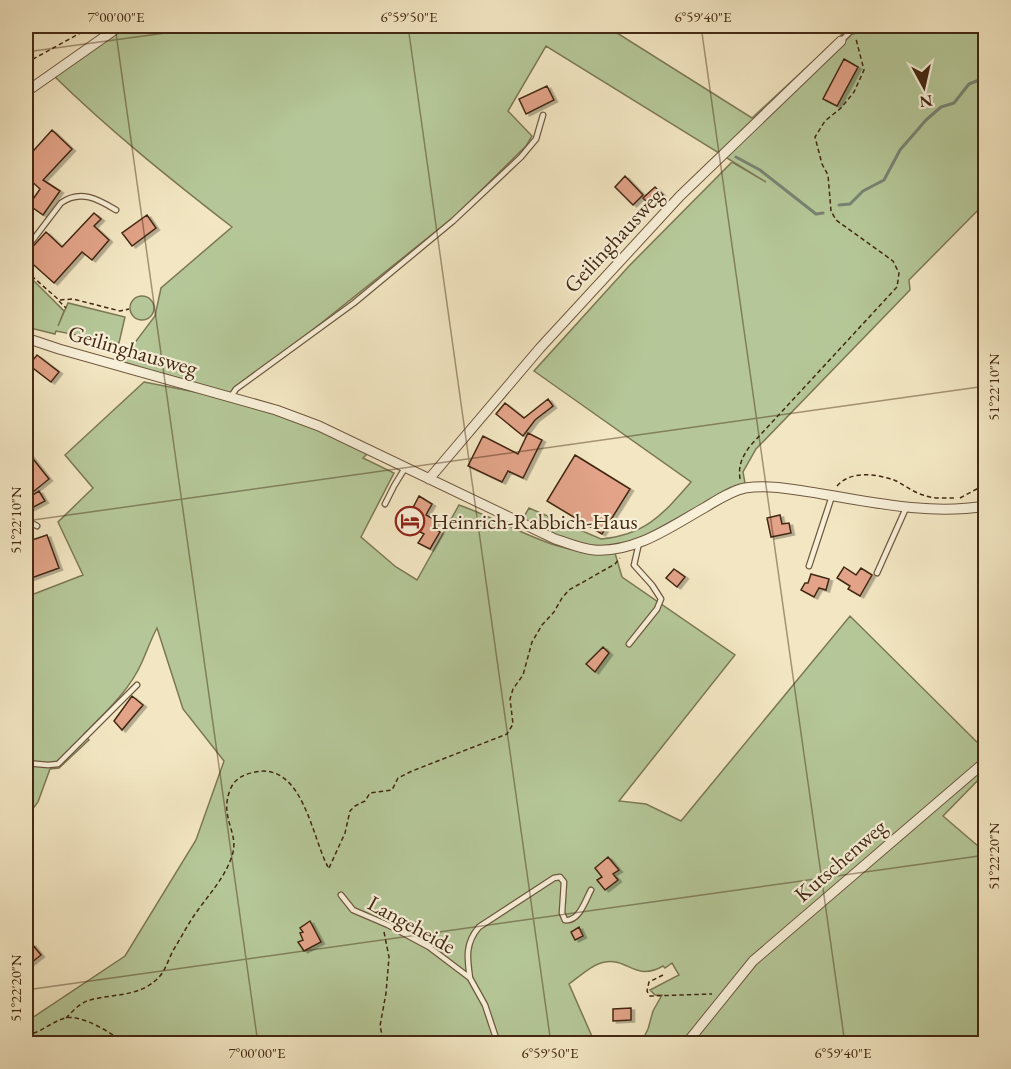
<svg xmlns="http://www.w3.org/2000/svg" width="1011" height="1069" viewBox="0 0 1011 1069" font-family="'EB Garamond',serif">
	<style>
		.green { fill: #b5c798; stroke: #7c7855; stroke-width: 1.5 }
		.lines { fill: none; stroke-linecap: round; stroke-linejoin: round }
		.stream { stroke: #788372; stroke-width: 3 }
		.building { fill: #e2a388; stroke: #432812; stroke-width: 1.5; filter: url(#shadow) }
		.lane-casing { stroke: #6f583e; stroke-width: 7 }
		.street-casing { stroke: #6f583e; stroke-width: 11 }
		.path { stroke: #432812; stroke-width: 1.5; stroke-dasharray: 4.5 3; stroke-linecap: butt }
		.lane { stroke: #f7efd8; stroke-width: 4.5 }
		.street { stroke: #f7efd8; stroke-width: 9 }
		.ticks { fill: none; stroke: #432812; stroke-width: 1.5; stroke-opacity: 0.45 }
		.labels { text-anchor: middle; stroke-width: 4.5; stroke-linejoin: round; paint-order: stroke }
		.street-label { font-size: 22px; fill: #432812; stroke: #f7efd8 }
		.poi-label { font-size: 22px; fill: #432812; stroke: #f7efd8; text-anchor: start }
		.neatline { fill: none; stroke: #432812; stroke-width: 2 }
		.ticks-label { font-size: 15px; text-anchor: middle; fill: #432812 }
	</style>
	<defs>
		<filter id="shadow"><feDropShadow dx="3.5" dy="2" stdDeviation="0" flood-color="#0004"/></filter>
	</defs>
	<rect width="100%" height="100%" fill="#f3e7c3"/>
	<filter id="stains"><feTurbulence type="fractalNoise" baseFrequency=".00333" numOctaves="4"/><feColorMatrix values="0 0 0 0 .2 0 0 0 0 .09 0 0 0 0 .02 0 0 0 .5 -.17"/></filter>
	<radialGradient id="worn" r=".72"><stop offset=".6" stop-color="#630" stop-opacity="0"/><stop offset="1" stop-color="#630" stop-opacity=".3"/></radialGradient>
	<path class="green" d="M123 26H606L752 118 851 26H985V203L909 280 910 290 756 449 743 472 745 483 730 489 638 540 613 546 576 545 522 520 529 508 601 539C646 535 663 514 691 482L534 371 629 266 732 162 766 182 546 46 508 111 532 136 526 146 455 216 229 397 121 361 155 316 161 288 232 227C170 179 109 130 53 75Z
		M26 276 34 281 64 311 58 326 68 303 125 317 119 343 56 331 55 334 26 327Z
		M130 308a12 12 0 1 1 24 0a12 12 0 1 1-24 0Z
		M144 382 231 399 276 411 369 452 363 458 394 473 361 537 396 567 417 580 459 505C513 524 555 557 615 553L622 577 735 655 619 801 646 804 681 821 850 616 985 750V773L943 816 985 852V1043H641L648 1029 653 1011 662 995H655L650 990 679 975 672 963 665 968 663 966C636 982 628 958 605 962 592 964 579 977 569 984L594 1041 598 1043H26V1022L125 956 196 840 224 761 183 709 157 628C151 639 147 651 142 662 130 690 105 713 84 734L89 740 59 768 50 769 38 802 26 818V597L83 575 58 522 93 488 65 455Z"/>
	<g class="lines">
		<path class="stream" d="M736 157 760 170 816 214 823 213
			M839 205 850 204 863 191 884 180 900 150 926 120 941 107 954 103 969 84 979 80 986 67"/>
	</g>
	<path class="building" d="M844 59 858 67 837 106 823 99Z
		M547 86 554 100 526 114 519 99Z
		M52 130 72 149 43 180 60 191 43 215 29 205 40 189 26 176V159Z
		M625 176 643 195 633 205 615 187Z
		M655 187 663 195 651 206 643 198Z
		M94 213 101 219 94 226 109 240 92 260 82 252 54 283 26 258V254L46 232 62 247Z
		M147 215 156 228 132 246 122 233Z
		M37 355 59 372 51 382 29 365Z
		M548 399 553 406 535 420 523 436 496 414 505 403 524 418Z
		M528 433 542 440 523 478 508 471 502 482 468 466 483 436 518 454Z
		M26 450 49 479 33 492 26 483Z
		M575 455 630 489 602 534 547 501Z
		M39 491 45 501 26 511V499Z
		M419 496 432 504 426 515 437 521 433 528 440 532 430 549 418 543 424 534 405 523Z
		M780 515 782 524 789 523 791 533 771 537 767 518Z
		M47 535 59 568 26 580V542Z
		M844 567 856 575 861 568 872 575 860 596 848 589 850 586 837 578Z
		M674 569 685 577 677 587 666 578Z
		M811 574 829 579 826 590 819 588 814 597 801 590 805 583H808Z
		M603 647 609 653 595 672 586 664Z
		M132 696 143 705 122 730 114 721Z
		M608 857 619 870 613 874 618 880 605 890 597 880 602 877 595 868Z
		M310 921 321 942 304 951 298 942 303 940 300 933 303 932 300 928Z
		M579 927 583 936 575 940 571 932Z
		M32 944 41 955 26 967V949Z
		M631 1008V1020L613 1021V1009Z"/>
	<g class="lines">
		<g class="lane-casing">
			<path id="lane" d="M841 41 853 29
				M26 249 61 203C80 189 98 199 116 210
				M230 398 236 389 354 303 453 221 521 157 536 139 543 115
				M385 504 394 486 405 468
				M26 520 37 526
				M809 566 832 496
				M877 573 906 508
				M629 644 657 609 661 599 652 585 634 565 639 543
				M26 763 48 765 58 764 137 685
				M341 895 353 910 388 925 429 947 470 978 485 1005 498 1044
				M470 978C467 958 465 943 479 927L554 878 560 877 564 882 562 913 565 920C579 922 585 901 591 890"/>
		</g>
		<g class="street-casing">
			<path id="street" d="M853 29 856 26
				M26 92 120 26
				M26 338 59 349 276 410 319 426 555 539C568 543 581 549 594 550 635 553 670 527 704 508 716 501 730 491 745 488 770 484 797 490 822 494 877 503 930 515 986 506
				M429 479 540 348 680 196 841 41
				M686 1044 753 961 986 761"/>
		</g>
		<path class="path" d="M26 63 93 26
			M26 271 59 300 73 299 120 311 129 309
			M59 301 66 308
			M740 479C738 466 742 457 750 446L897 287 899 273 893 261 836 220 831 211 828 175 822 164 815 137 825 121 841 108 854 92 864 70 856 39
			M837 486C851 470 876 474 894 480 902 483 912 492 923 495 932 499 945 498 955 498
			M960 498 986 484
			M329 868 345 833 350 811 355 806 365 801 370 793 392 790 398 778 412 771 507 734 513 724 510 699 513 689 523 675 532 642 542 625 554 612 562 598 569 590 615 564 620 558
			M384 932 389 957 386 993 380 1026 384 1044
			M663 975 649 982 647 991 650 996 712 994
			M66 1018C72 1012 79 1004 87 1001 112 993 140 998 159 977 166 970 169 957 174 949 182 936 189 922 198 910 211 892 225 877 232 856 240 832 219 819 230 790 234 779 244 774 255 772 303 762 312 838 328 867
			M26 1035C41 1033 51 1022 65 1018 82 1014 113 1034 126 1044"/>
		<use href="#lane" class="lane"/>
		<use href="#street" class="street"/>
	</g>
	<path class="ticks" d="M115 26 258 1044M408 26 551 1044M701 26 845 1044M26 52 217 26M26 521 986 386M26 990 986 855"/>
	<defs>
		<g id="hotel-ring" transform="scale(1.5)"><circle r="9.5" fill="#f7efd8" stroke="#8f2418" stroke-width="1.5"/><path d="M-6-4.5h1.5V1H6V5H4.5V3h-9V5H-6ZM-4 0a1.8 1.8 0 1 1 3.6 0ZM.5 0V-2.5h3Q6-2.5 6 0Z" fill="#8f2418"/></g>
	</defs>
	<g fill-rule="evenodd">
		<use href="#hotel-ring" x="410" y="521"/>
	</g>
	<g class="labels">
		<g class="street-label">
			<text transform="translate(613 240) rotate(-47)" y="8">Geilinghausweg</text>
			<text transform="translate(133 350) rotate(16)" y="8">Geilinghausweg</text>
			<text transform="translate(840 860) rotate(-41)" y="8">Kutschenweg</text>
			<text transform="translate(412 924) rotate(29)" y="8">Langeheide</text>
		</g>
		<g class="poi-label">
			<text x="431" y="529">Heinrich-Rabbich-Haus</text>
		</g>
	</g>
	<rect width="1011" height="1069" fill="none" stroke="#f3e7c3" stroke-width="66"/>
	<g transform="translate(924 87) rotate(172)" stroke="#f7efd8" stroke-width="4.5" paint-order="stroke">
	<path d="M0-4.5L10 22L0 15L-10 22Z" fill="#432812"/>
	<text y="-9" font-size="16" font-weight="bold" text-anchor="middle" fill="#432812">N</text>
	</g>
	<rect x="33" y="33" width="945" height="1003" class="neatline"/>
	<g class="ticks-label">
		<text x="116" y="22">7°00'00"E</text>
		<text x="409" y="22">6°59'50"E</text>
		<text x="703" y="22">6°59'40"E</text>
		<text transform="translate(994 387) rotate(-90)" y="5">51°22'10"N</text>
		<text transform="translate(16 520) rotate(-90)" y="5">51°22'10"N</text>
		<text transform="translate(994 856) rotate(-90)" y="5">51°22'20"N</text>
		<text transform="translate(16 988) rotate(-90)" y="5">51°22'20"N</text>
		<text x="257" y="1058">7°00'00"E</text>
		<text x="550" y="1058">6°59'50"E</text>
		<text x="843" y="1058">6°59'40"E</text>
	</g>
	<rect width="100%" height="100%" filter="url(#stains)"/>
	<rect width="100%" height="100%" fill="url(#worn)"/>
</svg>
